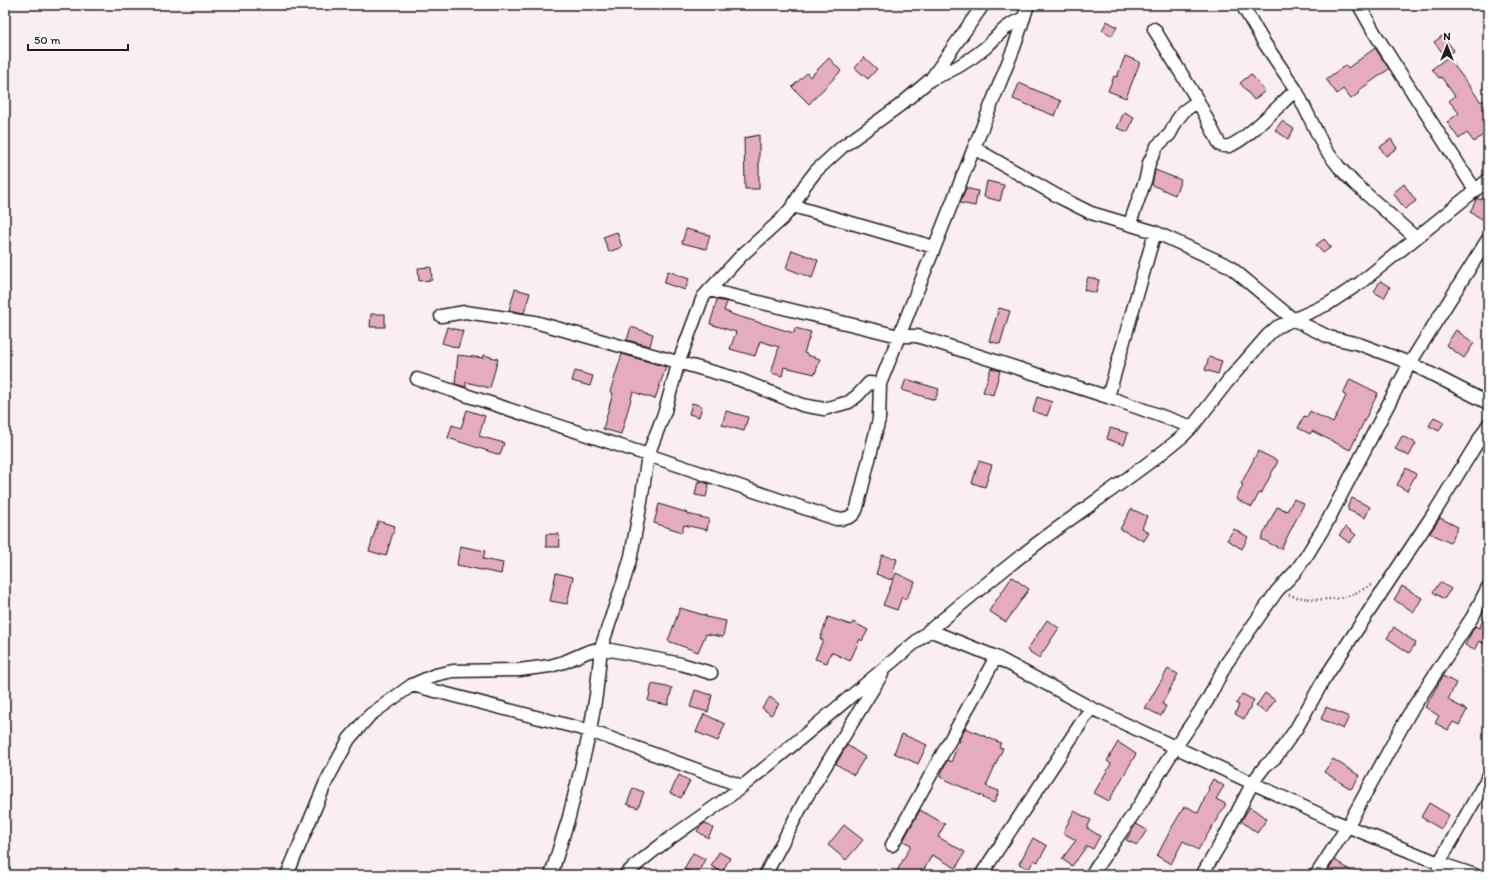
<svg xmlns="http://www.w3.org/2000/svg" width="1493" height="880" viewBox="0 0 1493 880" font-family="Itim,sans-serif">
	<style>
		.building { fill: #e5acbe; stroke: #1c1c1c }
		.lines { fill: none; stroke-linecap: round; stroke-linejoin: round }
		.minor-casing { stroke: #1c1c1c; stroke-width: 15 }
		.path { stroke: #1c1c1c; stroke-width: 2.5; stroke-dasharray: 1 3; stroke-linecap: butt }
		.minor { stroke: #fff; stroke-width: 12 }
	</style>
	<rect width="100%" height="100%" fill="#faeef2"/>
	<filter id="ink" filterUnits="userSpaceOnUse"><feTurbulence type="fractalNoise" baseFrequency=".025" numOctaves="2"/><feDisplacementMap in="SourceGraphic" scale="8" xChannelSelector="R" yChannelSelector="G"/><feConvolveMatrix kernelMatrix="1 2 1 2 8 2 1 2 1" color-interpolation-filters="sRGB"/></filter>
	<g filter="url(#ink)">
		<path class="building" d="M1107 21 1117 27 1112 36 1102 30Z
			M1442 36 1454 50 1446 57 1434 42Z
			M1375 48 1389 69 1358 91 1359 93 1351 99 1343 89 1337 94 1326 79 1346 65 1348 68Z
			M1125 56 1140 62 1126 98 1108 91 1114 76 1117 77Z
			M864 57 877 69 868 79 855 68Z
			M1448 57 1481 102 1488 97V131L1474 142 1467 133 1459 139 1447 122 1459 113 1449 101 1455 96 1441 77 1439 78 1432 69Z
			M829 58 841 71 809 104 792 87 807 73 810 77Z
			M1251 74 1265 91 1254 100 1240 83Z
			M1019 83 1061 101 1055 116 1013 99Z
			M1124 112 1134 117 1128 132 1117 128Z
			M1282 121 1294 129 1288 139 1275 130Z
			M759 135V189H745L744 138Z
			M1391 139 1397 148 1386 156 1380 147Z
			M1155 170 1181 180 1175 195 1152 185Z
			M987 181 1004 185 1000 201 984 197Z
			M1404 184 1416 201 1405 209 1393 193Z
			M966 188 978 191 975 206 960 203Z
			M1488 190V213L1484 220 1470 212 1477 198 1481 200Z
			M686 229 710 235 706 249 682 243Z
			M617 232 622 247 609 252 603 237Z
			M1324 239 1331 247 1323 253 1316 245Z
			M792 250 818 260 812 278 786 268Z
			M431 267 432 280 419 281 418 268Z
			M668 271 689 279 685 290 664 283Z
			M1088 277 1099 280 1096 293 1084 290Z
			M1380 281 1390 287 1384 298 1374 292Z
			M515 289 530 293 524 313 509 310Z
			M717 300 727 302 724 311 731 313V314L794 333 795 328 811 332 804 353 807 354V355L820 359 815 374 784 367 782 376 771 373 779 347 760 341 755 356 730 349 736 332 710 324Z
			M999 308 1010 311 1000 344 989 341Z
			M371 314H385V327H370Z
			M447 327 463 331 458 348 442 343Z
			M631 327 653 334 650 346 627 340Z
			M1456 330 1474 343 1464 358 1446 345Z
			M622 354 666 367 655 399 633 392 621 434 603 429 613 393 610 392Z
			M458 355 483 358 484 355 498 359 490 388 466 382V387L455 384Z
			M1209 357 1222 361 1218 374 1205 370Z
			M991 368 1000 371 993 395 983 392Z
			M575 371 593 376 590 386 572 381Z
			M906 379 939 389 935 400 902 390Z
			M1350 379 1378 393 1350 450 1312 431 1310 434 1298 428 1304 416 1307 417 1310 411 1333 423 1346 396 1343 394Z
			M1037 397 1052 402 1047 416 1033 411Z
			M692 403 702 406 699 417 689 414Z
			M467 410 485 416 479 436 504 443 500 455 448 438 452 425 461 428Z
			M726 411 748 417 744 431 722 425Z
			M1434 417 1444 422 1439 431 1429 426Z
			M1110 428 1128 433 1124 445 1107 439Z
			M1402 436 1416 443 1409 456 1395 449Z
			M1258 451 1278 461 1261 494 1259 493 1252 507 1236 499 1243 485 1241 484Z
			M979 461 992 465 985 487 972 483Z
			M1406 468 1416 474 1407 491 1397 485Z
			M698 481 709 484 706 497 695 495Z
			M1352 498 1370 507 1365 518 1348 510V505Z
			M1294 499 1304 504 1281 549 1261 539 1277 507 1287 511Z
			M659 504 688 513 687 514 709 519 707 530 684 525 682 532 654 523Z
			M1131 509 1147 516 1142 528 1149 533 1144 541 1120 529Z
			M1440 518 1458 527 1450 543 1430 533Z
			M378 521 395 526 386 556 369 551Z
			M1346 527 1356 535 1349 543 1339 535Z
			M1234 529 1248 537 1242 549 1227 540Z
			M546 534H559L560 547H546Z
			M460 546 485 551 483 559 503 563 501 574 457 565Z
			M882 555 897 559 891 580 876 574Z
			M556 573 573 577 567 604 550 601Z
			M896 573 915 582 906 599 902 597 897 610 883 605Z
			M1012 577 1029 589 1006 622 989 611Z
			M1440 582 1451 589 1444 599 1433 592Z
			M1402 586 1422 598 1414 612 1394 600Z
			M680 608 707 616 706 617 726 621 723 637 706 634 698 652 668 641Z
			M1488 610V646L1479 641 1474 650 1465 645 1475 626 1479 628Z
			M828 617 851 625 853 622 868 630 862 641 860 639 850 661 831 652 827 663 815 659 823 640 820 639Z
			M1047 620 1059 628 1039 658 1027 650Z
			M1394 627 1416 643 1409 653 1387 638Z
			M1168 669 1178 674 1162 704 1166 706 1161 716 1145 708Z
			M1443 676 1456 683 1448 700 1467 710 1459 725 1453 722 1448 730 1435 723 1439 716 1425 707Z
			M652 684 672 688 668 705 648 701Z
			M695 690 712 695 708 712 690 707Z
			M1265 693 1275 700 1266 713 1256 706Z
			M1242 694 1254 700 1244 719 1235 714 1239 705 1236 704Z
			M770 697 779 704 771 715 762 708Z
			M1326 707 1349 717 1343 729 1321 719Z
			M704 714 725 724 718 741 696 732Z
			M965 728 1001 743 999 747 1003 748 986 786 999 791 994 803 983 798 984 797 940 777 947 760 951 762 960 740H959Z
			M902 734 927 745 918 764 894 753Z
			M1118 742 1136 754 1109 801 1094 793 1111 764 1107 761Z
			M847 745 865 757 854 775 836 764Z
			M1333 759 1360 776 1351 789 1324 772Z
			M679 775 690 781 681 798 670 793Z
			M1213 779 1224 786 1216 799 1226 804 1198 850 1183 841 1171 864 1157 856 1171 829 1184 807H1188L1198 813 1209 789 1208 788Z
			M633 788 644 792 638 808 627 804Z
			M1429 803 1449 815 1441 829 1421 817Z
			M1250 807 1267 819 1257 833 1241 821Z
			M920 810 945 824 938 837 965 852 956 868 932 855 921 875H895L911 845 903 841Z
			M1074 811 1091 820 1087 828 1100 836 1093 849 1087 846 1072 866 1062 859 1076 840 1063 833Z
			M705 823 713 828 708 838 697 831 700 827Z
			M1136 824 1147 830 1137 845 1126 840Z
			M844 825 863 840 846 860 828 845Z
			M1033 838 1047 846 1038 862 1034 860 1029 869 1019 864Z
			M719 852 730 858 722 872 711 866Z
			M693 853 705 859 697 875 684 869Z
			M1335 860 1357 875H1338L1329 869Z"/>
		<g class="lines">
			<g class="minor-casing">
				<path id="minor" d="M1242 5 1263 41 1296 90 1325 149 1339 167 1354 183 1416 238
					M1359 5 1374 32 1475 190
					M1154 29 1198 101 1220 145C1223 146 1226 147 1229 146 1246 141 1281 103 1296 90
					M931 79C951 72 969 61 985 48 999 35 1005 25 1024 18
					M974 148 1061 198 1091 213 1155 232 1229 266 1294 320 1329 337 1359 344 1410 363 1488 403
					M793 206 934 247
					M1130 223 1146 178 1149 163 1157 146 1170 134 1177 120 1184 111 1198 101
					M709 290 899 336H917L1108 397 1192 427
					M441 316 465 312 535 322 738 379 802 405 824 409 849 402 858 395 869 383 880 384
					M417 379 648 455 836 519C845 519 854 518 857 508L879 419 880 384 1015 45 1028 5
					M1108 397 1155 232
					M929 630 996 657 1091 708 1334 821 1439 863 1475 875
					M412 685 590 731 742 786
					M892 845 996 657
					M287 875 326 782 349 739 370 715 412 685 435 675 453 671 519 670 550 666 564 662 587 652 601 648 681 664 711 673
					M551 875 569 817 590 731 596 695 601 648 625 577 631 556 641 502 648 455 665 411 679 361 703 297 742 255 781 220 793 206 805 185 816 171 842 147 899 106 931 79 983 5
					M625 875C661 841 705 816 744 785 843 705 938 620 1039 542 1087 506 1137 474 1183 436L1192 427 1228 381 1268 335 1277 327 1328 304 1360 283 1488 180
					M765 875 807 796 882 674
					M981 875 1091 708
					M1091 875 1139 806 1175 748 1207 701 1226 664 1277 591 1295 572 1307 555 1326 524 1410 363 1488 239
					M1202 875 1224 838 1253 782 1265 766 1276 757 1296 729 1323 681 1436 510 1488 425
					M1316 875 1347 827 1409 714 1473 616 1488 587
					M1437 875 1439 871V863L1488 777"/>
			</g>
			<path class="path" d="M1289 595C1304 600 1334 601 1348 596 1356 593 1364 589 1371 585"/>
			<use href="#minor" class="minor"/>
		</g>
	</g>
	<rect width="1493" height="880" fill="none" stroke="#fff" stroke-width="20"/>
	<rect x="10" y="10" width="1473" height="860" fill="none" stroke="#1c1c1c" stroke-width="1.5" filter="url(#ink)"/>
	<g transform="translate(1447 46)" stroke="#ffffff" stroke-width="3" paint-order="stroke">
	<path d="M0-3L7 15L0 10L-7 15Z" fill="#1c1c1c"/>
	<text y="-6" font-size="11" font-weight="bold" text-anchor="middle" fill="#1c1c1c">N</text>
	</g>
	<path d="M28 44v6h100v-6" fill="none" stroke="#1c1c1c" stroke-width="2"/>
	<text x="34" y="44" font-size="12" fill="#1c1c1c" stroke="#ffffff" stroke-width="3" paint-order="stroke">50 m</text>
</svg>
